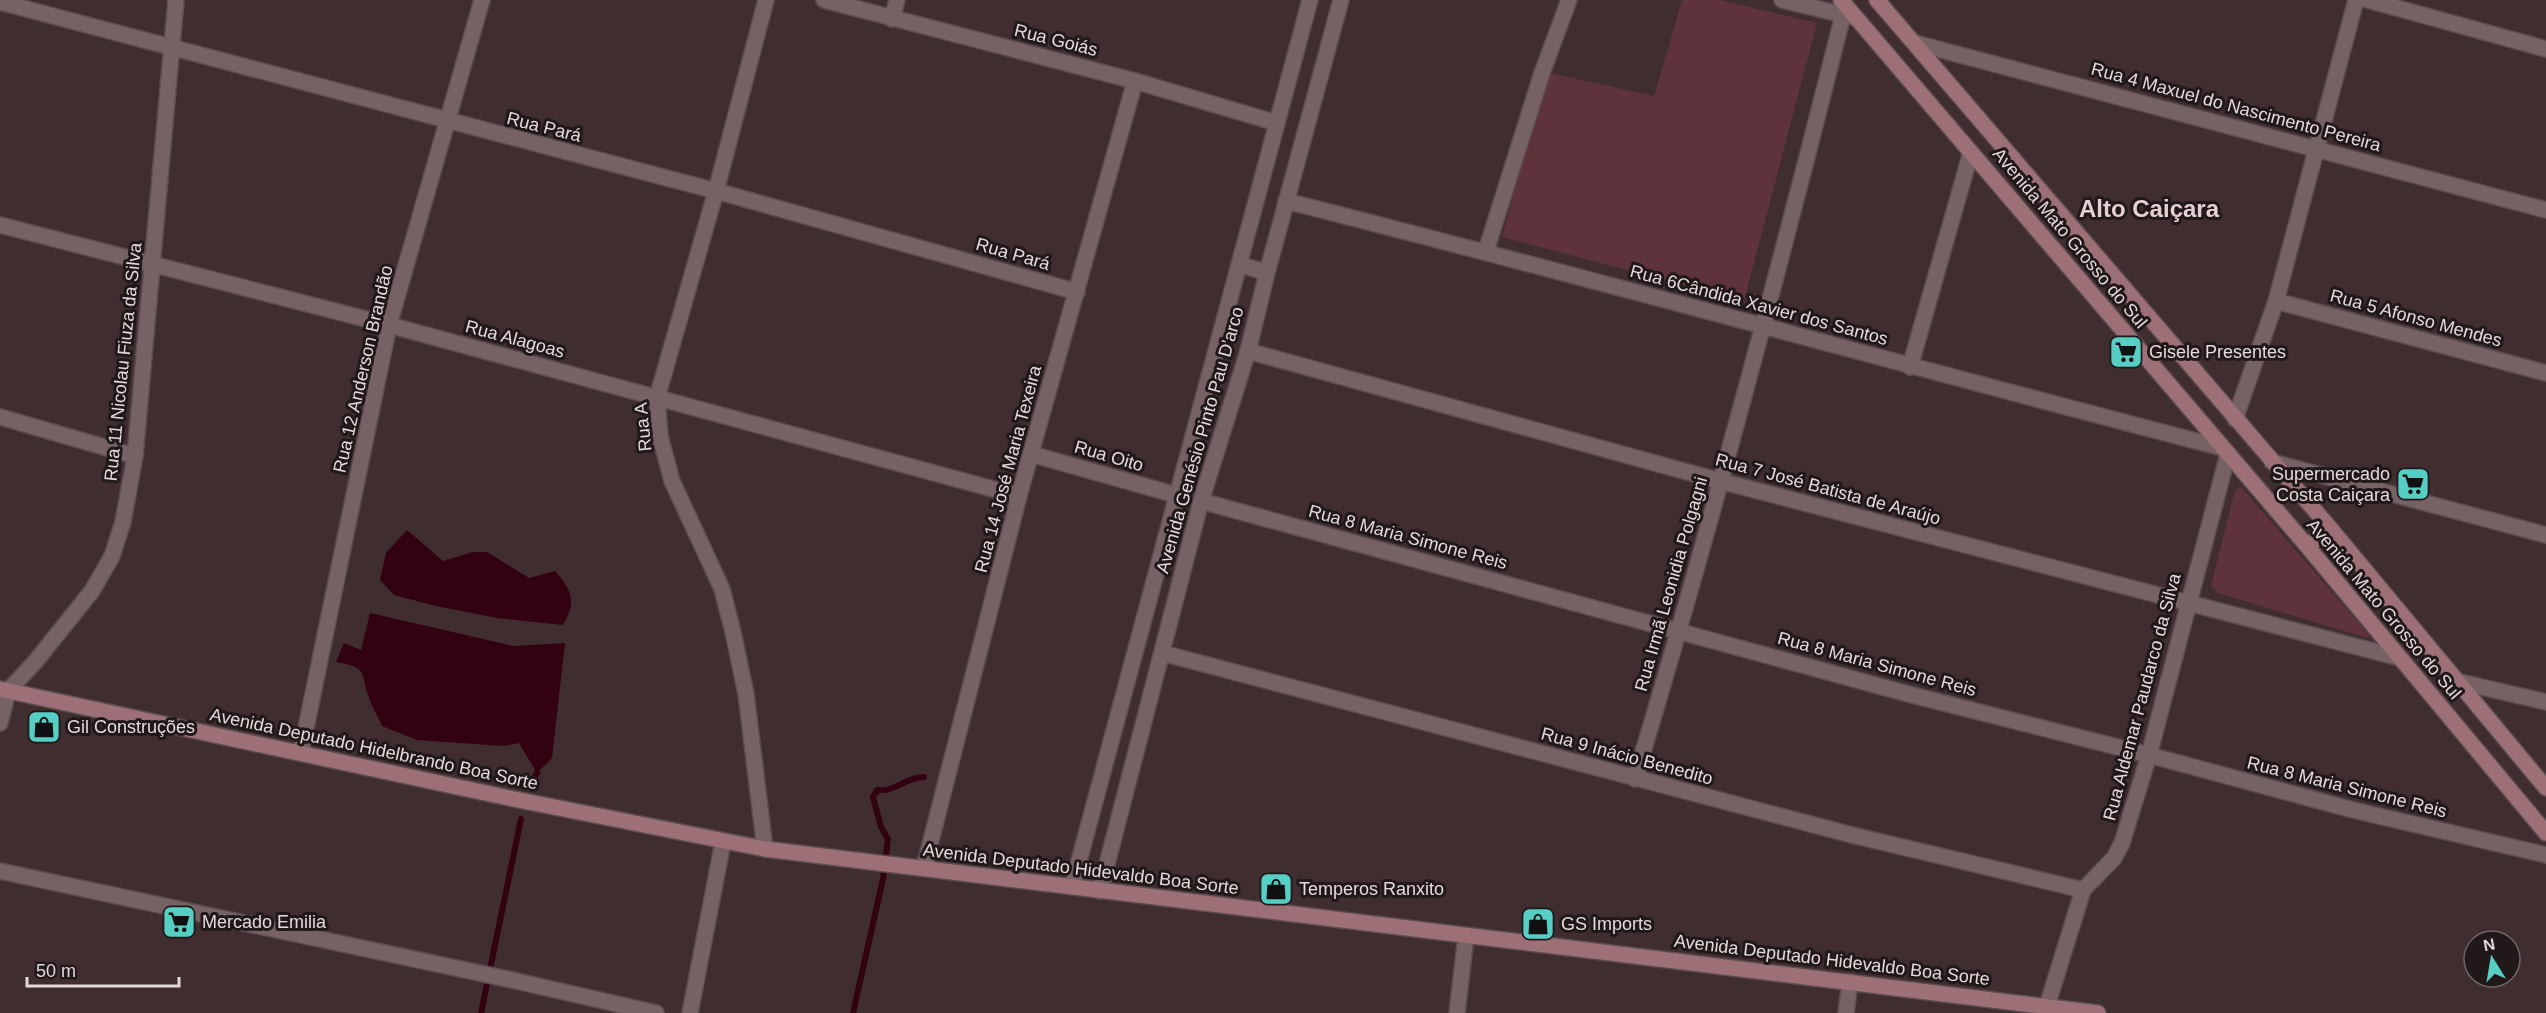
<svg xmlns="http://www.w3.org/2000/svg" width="2546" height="1013" viewBox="0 0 2546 1013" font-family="Arial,sans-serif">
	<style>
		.green { fill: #5e333b }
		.water { fill: #330211 }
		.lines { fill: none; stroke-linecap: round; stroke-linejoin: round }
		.stream { stroke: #330211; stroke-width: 6 }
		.minor-casing { stroke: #5b4c4f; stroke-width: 18 }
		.tertiary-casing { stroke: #5b4c4f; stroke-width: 18 }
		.secondary-casing { stroke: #5b4c4f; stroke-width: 18 }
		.minor { stroke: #766265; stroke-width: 15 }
		.tertiary { stroke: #766265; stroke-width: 15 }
		.secondary { stroke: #9d7078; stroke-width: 15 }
		.labels { text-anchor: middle; stroke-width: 6; stroke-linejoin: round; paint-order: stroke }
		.street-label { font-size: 18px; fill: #e5d9db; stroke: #201819 }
		.poi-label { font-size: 18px; fill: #e5d9db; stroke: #201819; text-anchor: start }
		.district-label { font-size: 24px; font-weight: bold; fill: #e6cfd2; stroke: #201819 }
	</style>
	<rect width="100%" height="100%" fill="#3f2d30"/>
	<path class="green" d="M1682 0H1720L1817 23 1744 301 1502 237 1546 72 1654 96Z
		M2241 487 2370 636 2367 638 2218 593 2211 586 2235 490Z"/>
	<path class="water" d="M407 530 443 561 473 552H487L529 578 555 571C572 591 577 601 563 625L497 618 436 606 394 595 380 580 386 553Z
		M370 613 513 646 565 643 552 758 537 773 519 743 504 746 417 740 382 726C378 716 371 706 368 695 360 669 367 668 336 662L344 643 361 650Z"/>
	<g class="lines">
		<path class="stream" d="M531 784 537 773
			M481 1013 521 819
			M853 1013 883 879 888 839 881 827 873 797 877 790C896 792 903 778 924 777"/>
		<g class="minor-casing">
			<path id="minor" d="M824 0 1135 81 1277 123
				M1782 0 1852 17
				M2368 0 2546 49
				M0 2 716 191 1077 292
				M892 19 897 0
				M1915 43 2546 210
				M1286 201C1599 280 1910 367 2223 448
				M0 225 389 325 1019 496
				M1486 251 1542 73 1569 0
				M2276 301 2546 373
				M1248 351 1720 481 2400 658
				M1910 367 1971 152
				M0 417 135 456
				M2235 419 2276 301 2356 0
				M1031 454 1176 495
				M2272 462 2546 535
				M1201 501 1912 695 2149 755 2353 810 2546 855
				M1162 653 1852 835 2083 890
				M2456 681 2546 702
				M0 723 8 691 35 662 92 591 112 556 123 522 135 456 176 0
				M301 752 389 325 482 0
				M1635 779C1711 526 1779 271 1843 15
				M765 849 746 694 733 632 722 589 672 481 660 436 657 398 716 191 766 0
				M924 868 1019 496 1135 81
				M0 871 512 980 656 1013
				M2047 1006 2083 890 2114 858 2122 843 2149 755 2228 454
				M690 1013 723 842
				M1457 1013 1466 936
				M1846 1013 1850 982"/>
		</g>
		<g class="tertiary-casing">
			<path id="tertiary" d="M1239 264 1267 273
				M1072 887 1310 0
				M1100 891 1201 501 1248 351 1267 273 1341 0"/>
		</g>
		<g class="secondary-casing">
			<path id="secondary" d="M1841 0 2307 546 2546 833
				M1877 0 2330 528 2546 788
				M2307 546 2330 528
				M0 689 509 798 765 849 2098 1013"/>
		</g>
		<use href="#minor" class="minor"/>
		<use href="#tertiary" class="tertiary"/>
		<use href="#secondary" class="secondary"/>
	</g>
	<defs>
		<g id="supermarket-square" transform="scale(1.725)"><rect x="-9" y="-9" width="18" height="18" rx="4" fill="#56cec4" stroke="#201819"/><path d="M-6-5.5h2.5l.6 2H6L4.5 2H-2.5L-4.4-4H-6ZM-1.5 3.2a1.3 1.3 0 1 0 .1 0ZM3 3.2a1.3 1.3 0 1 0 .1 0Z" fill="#111"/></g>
		<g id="shop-square" transform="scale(1.725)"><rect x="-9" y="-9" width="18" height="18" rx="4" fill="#56cec4" stroke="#201819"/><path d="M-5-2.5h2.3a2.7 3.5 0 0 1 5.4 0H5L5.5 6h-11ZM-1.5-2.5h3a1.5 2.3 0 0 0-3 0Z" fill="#111"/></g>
	</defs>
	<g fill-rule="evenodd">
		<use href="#supermarket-square" x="2126" y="352"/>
		<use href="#supermarket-square" x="2413" y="484"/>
		<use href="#shop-square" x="44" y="727"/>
		<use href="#shop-square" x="1276" y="889"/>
		<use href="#supermarket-square" x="179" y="922"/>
		<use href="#shop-square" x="1538" y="924"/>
	</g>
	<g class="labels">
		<g class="street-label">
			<text transform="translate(1056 40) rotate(14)" y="6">Rua Goiás</text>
			<text transform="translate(2236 107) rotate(15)" y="6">Rua 4 Maxuel do Nascimento Pereira</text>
			<text transform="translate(544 127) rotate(14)" y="6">Rua Pará</text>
			<text transform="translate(2070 238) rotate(50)" y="6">Avenida Mato Grosso do Sul</text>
			<text transform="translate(1013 254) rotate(16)" y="6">Rua Pará</text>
			<text transform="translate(1759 305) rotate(15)" y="6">Rua 6Cândida Xavier dos Santos</text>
			<text transform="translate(2416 318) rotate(15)" y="6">Rua 5 Afonso Mendes</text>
			<text transform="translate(515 339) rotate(15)" y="6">Rua Alagoas</text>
			<text transform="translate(123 362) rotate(-84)" y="6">Rua 11 Nicolau Fiuza da Silva</text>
			<text transform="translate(363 369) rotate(-77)" y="6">Rua 12 Anderson Brandão</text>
			<text transform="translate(643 427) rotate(-96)" y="6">Rua A</text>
			<text transform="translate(1200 440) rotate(-74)" y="6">Avenida Genésio Pinto Pau D'arco</text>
			<text transform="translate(1109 456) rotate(16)" y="6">Rua Oito</text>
			<text transform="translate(1008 469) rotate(-75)" y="6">Rua 14 José Maria Texeira</text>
			<text transform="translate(1828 489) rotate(15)" y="6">Rua 7 José Batista de Araújo</text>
			<text transform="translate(1408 537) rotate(15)" y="6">Rua 8 Maria Simone Reis</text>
			<text transform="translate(1671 584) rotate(-74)" y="6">Rua Irmã Leonidia Polgagni</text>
			<text transform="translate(2384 609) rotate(50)" y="6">Avenida Mato Grosso do Sul</text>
			<text transform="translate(1877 664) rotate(15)" y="6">Rua 8 Maria Simone Reis</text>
			<text transform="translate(2142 697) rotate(-75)" y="6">Rua Aldemar Paudarco da Silva</text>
			<text transform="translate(374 749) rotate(12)" y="6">Avenida Deputado Hidelbrando Boa Sorte</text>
			<text transform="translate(1627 756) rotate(15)" y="6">Rua 9 Inácio Benedito</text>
			<text transform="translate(2347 787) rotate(14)" y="6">Rua 8 Maria Simone Reis</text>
			<text transform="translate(1081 869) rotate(7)" y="6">Avenida Deputado Hidevaldo Boa Sorte</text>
			<text transform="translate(1832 960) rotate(7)" y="6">Avenida Deputado Hidevaldo Boa Sorte</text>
		</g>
		<g class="poi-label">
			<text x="2149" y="358">Gisele Presentes</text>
			<text x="2390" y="480" text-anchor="end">Supermercado<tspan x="2390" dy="21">Costa Caiçara</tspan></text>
			<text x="67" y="733">Gil Construções</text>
			<text x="1299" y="895">Temperos Ranxito</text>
			<text x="202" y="928">Mercado Emilia</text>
			<text x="1561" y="930">GS Imports</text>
		</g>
		<g class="district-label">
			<text x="2149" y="217">Alto Caiçara</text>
		</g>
	</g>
	<g transform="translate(2492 959) rotate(349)"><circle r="28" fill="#201819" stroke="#6f6567" stroke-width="1.5"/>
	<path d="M0-4.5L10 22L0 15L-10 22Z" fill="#56cec4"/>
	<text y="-9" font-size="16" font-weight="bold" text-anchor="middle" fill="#e5d9db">N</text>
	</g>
	<path d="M27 977v9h152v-9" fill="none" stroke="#e5d9db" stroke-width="3"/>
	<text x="36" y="977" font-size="18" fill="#e5d9db" stroke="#201819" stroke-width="4.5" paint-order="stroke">50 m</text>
</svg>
